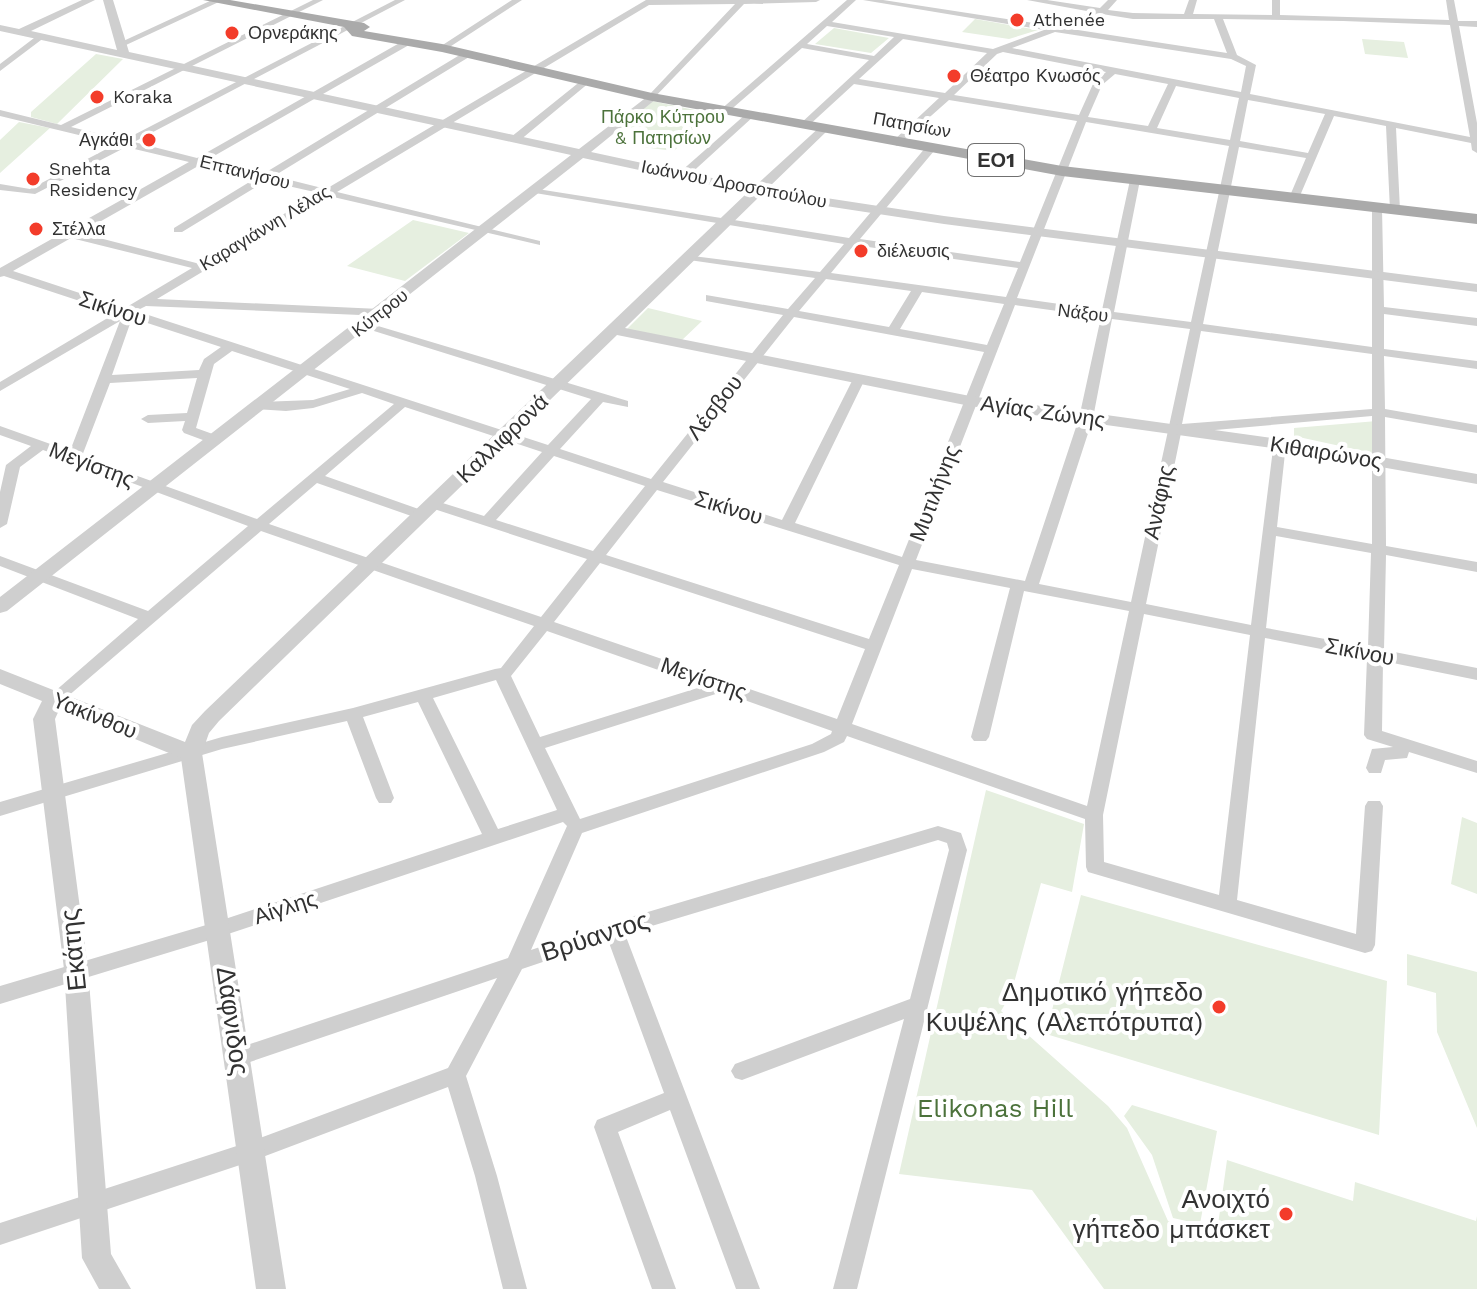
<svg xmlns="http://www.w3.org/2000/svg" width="1477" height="1289" viewBox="0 0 1477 1289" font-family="'Work Sans',sans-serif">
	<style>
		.green { fill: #e6efe0 }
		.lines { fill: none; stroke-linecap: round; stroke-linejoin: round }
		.minor { fill: #cfcfcf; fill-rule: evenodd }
		.tertiary { fill: #cfcfcf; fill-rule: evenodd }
		.primary { fill: #aaa; fill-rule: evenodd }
		.poi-dot { fill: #f33c2a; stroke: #fff; stroke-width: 3 }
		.labels { text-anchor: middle; stroke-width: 8; stroke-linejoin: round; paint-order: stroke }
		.far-poi-label { font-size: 18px; fill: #323232; stroke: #fff; text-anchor: start }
		.far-park-label { font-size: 18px; fill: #4c723b; stroke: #fff }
		.far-street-label { font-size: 18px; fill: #323232; stroke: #fff }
		.shield { fill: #fff; stroke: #707070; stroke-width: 2 }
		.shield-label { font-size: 20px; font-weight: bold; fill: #323232 }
		.street-label { font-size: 22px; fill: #323232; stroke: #fff }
		.near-street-label { font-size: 26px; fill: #323232; stroke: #fff }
		.near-poi-label { font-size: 26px; fill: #323232; stroke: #fff; text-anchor: end }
		.near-park-label { font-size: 26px; fill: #4c723b; stroke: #fff }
	</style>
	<rect width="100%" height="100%" fill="#fff"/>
	<path class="green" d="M975 19 1038 30 1009 39 962 32Z
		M834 28 889 38 871 53 815 44Z
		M1362 39 1404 42 1408 58 1365 54Z
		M96 54 123 59 57 124 31 117V112Z
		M652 101 709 113 695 137 700 145H680L674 151 634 146 632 129 620 128Z
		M19 122 50 128 0 173V140Z
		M413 220 469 233 405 281 347 266Z
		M648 308 702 321 681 341 625 331Z
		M1377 421V454L1294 436V428Z
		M986 790 1084 824 1072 892 1041 883 1011 994 1001 1011 1108 1106 1127 1128 1168 1221 1217 1232 1227 1160 1353 1201 1355 1182 1476 1221 1477 1216V1289H1104L1032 1190 899 1174Z
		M1462 817 1477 823V894L1451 884Z
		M1081 895 1387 981 1379 1135 1046 1034Z
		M1407 954 1477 972V1128L1437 1032 1436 993 1407 985Z
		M1132 1105 1217 1131 1200 1224 1173 1218 1152 1155 1124 1116Z"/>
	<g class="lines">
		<path class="minor" d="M212 0H223L126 45 119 43Z
			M313 0H323L71 127 124 140 395 0H405L134 142 197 158 403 41H409V45L207 160 263 174 463 53H469V57L274 176 326 189 646 0H820L816 2 744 4 652 100 649 99V95L735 4 649 5 337 192 540 241V245L329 196 157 299 380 309 386 313 384 316 146 306 136 311 548 445 591 399 358 326 364 322 368 323 628 401V407L603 402 560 449 651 479 783 315 706 301V295L788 309 815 278 689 260 685 259V255L820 272 844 244 535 193 531 192V188L849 238 926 147 930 146 935 149 934 151 860 239 1020 262 1077 121 949 100 897 146 892 143 893 141 939 98 854 84 806 128H800V124L869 60 802 48 727 113 719 111 847 0H856L832 22 993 49 1044 30 863 0H883L1053 26 1092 12 1027 0H1047L1100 8 1108 0H1117L1108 10 1133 13 1184 14 1189 0H1197L1193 14 1272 15V0H1280V15L1449 20 1446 0H1454L1458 21H1477V27L1459 26 1477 123V153L1472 150 1471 143 1396 128 1400 210 1395 213 1390 210 1386 126 1334 116 1299 198 1294 201 1289 198 1306 158 1239 147 1203 324 1372 347V208L1377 205 1382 208 1384 307 1477 318V326L1384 314V349L1477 361V369L1384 356 1385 409 1477 425V433L1385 417 1386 546 1477 562V572L1386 555 1384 650 1477 668V680L1383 661 1382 731 1477 761V773L1409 752 1407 758 1385 760 1381 773H1369L1366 768 1372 749 1393 747 1367 739 1364 735 1367 658 1265 638 1237 900 1356 934 1365 806 1368 801H1380L1383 806 1375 945 1372 951 1365 953 1088 872 1086 867 1085 819 847 736 844 742 824 752 582 833 531 950 614 922 938 826 961 833 967 850 857 1289H833L904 1019 742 1080 735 1078 731 1071 735 1064 910 999 949 850 947 843 938 840 625 934 760 1289H736L670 1110 618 1132 676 1289H652L594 1127 597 1120 664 1093 608 940 522 969 466 1076 497 1176 527 1289H503L475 1176 448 1087 252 1161 0 1245V1223L252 1141 448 1068 497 978 238 1066 231 1063 228 1057 231 1051 238 1048 508 958 567 826 563 822 213 939 0 1004V986L213 923 482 834 418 702 363 717 394 798 391 803H379L376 798 347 721 222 749 0 816V802L222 737 353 708 495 669 501 668 534 626 261 531 60 703 54 705 46 699 138 619 0 566V556L148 611 248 526 43 450 20 467 7 524 0 528V492L6 465 31 446 0 435V426L70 451 120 321 0 391V382L116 313 4 276 0 277V268L189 162 126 147 35 194 0 190V184L30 189 116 144 0 116V110L61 125ZM1102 14 1133 19H1214L1227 53 1065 28ZM1223 19 1343 21 1450 25 1470 137 1250 94 1256 65 1237 55ZM827 26 894 37 874 56 807 44ZM1055 32 1231 59 1246 66 1241 92 1012 48ZM903 39 987 53 945 93 859 79ZM1003 52 1106 72 1093 84 1079 115 954 95 997 54ZM1115 74 1168 84 1148 126 1088 117 1102 85ZM1176 86 1239 98 1230 140 1157 128ZM1248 100 1325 114 1308 153 1240 141ZM1086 122 1229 146 1191 322 1114 312 1140 180 1135 177 1130 180 1102 310 1017 298ZM200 165 256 178 174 228V232H182L266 181 319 193 200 264 80 233ZM71 238 192 268 125 308 13 271ZM854 245 1018 268 1006 297 831 273ZM826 279 911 291 889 327 799 311ZM922 292 1004 304 987 345 900 329ZM1015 305 1101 317 1079 418 1025 581 916 560ZM794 317 984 352 902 557 795 523 865 379 864 376 859 375 853 379 782 520 663 482ZM132 318 221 347 204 359 199 370 112 375ZM1112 319 1190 329 1131 602 1039 584 1093 418ZM1201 331 1372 354V409L1182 424ZM232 351 350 389 313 400 260 402 253 406 255 409 286 411 313 408 362 393 394 404 257 519 82 456 110 383 197 378 187 413 148 415 141 419 148 423 185 421 182 430 184 433 211 443H221V437L196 428 214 364ZM405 407 542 452 484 516 433 500 426 504 428 507 587 559 541 617 269 524 317 483 417 518H427L429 515 427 512 325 476ZM1372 416V544L1277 527 1286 444 1284 441H1274L1251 625 1146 604 1181 433ZM554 456 645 486 593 551 496 520ZM657 490 899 565 869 639 606 555ZM1276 536 1371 553 1368 647 1266 628ZM600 563 865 649 837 719 554 622ZM912 569 1010 588 971 737 974 741H986L989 737 1024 591 1129 611 1087 806 852 724ZM1144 614 1250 635 1219 895 1104 862 1103 815ZM547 631 704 686 540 737 511 676ZM496 680 557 810 498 829 433 698ZM722 692 832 731 831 734 812 744 580 819 545 748Z
			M512 0H522L445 50 438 48Z
			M38 35 45 37 0 71V64Z
			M582 80 590 82 519 141H511V137Z
			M746 114 754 116 687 177H679V173Z"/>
		<path class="tertiary" d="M82 0H95L31 31 117 50 103 0H113L129 52 579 149 652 93 658 97 656 99 591 152 754 187 822 125 826 126V132L767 189 944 216 1477 284V292L944 224 760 196 625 328 970 396 1279 439 1477 474V484L1279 449 970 406 617 335 219 721 209 733 202 753 286 1289H256L181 758 60 708 55 719 88 969 111 1254 131 1289H99L82 1258 64 969 33 719 42 701 0 684V669L185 742 192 725 205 711 747 193 583 158 7 611 0 613V597L571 155 0 31V25L19 29Z"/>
		<path class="primary" d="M203 0H230L364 23 370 27 364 31 442 44 652 93 1062 166 1477 214V224L1062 176 652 101 442 52 352 36 344 27Z"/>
	</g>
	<g class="poi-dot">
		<circle cx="1017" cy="20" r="8"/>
		<circle cx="232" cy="33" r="8"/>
		<circle cx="954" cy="76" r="8"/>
		<circle cx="97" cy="97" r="8"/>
		<circle cx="149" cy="140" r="8"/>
		<circle cx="33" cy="179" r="8"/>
		<circle cx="36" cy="229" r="8"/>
		<circle cx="861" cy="251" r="8"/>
		<circle cx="1219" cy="1007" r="8"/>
		<circle cx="1286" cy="1214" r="8"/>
	</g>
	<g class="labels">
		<g class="far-poi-label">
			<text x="1033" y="26">Athenée</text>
			<text x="248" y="39">Ορνεράκης</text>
			<text x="970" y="82">Θέατρο Κνωσός</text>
			<text x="113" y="103">Koraka</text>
			<text x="133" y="146" text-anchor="end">Αγκάθι</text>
			<text x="49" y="175">Snehta<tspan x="49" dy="21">Residency</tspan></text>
			<text x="52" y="235">Στέλλα</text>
			<text x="877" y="257">διέλευσις</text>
		</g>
		<g class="far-park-label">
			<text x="663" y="123">Πάρκο Κύπρου<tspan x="663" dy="21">&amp; Πατησίων</tspan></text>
		</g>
		<g class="far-street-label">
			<text transform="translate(912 125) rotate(10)" y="6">Πατησίων</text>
			<text transform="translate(245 172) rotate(14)" y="6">Επτανήσου</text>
			<text transform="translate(734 184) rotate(11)" y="6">Ιωάννου Δροσοπούλου</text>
			<text transform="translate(265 228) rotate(-31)" y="6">Καραγιάννη Λέλας</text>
			<text transform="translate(380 313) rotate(-38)" y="6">Κύπρου</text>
			<text transform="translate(1083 313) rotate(7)" y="6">Νάξου</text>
		</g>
		<rect class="shield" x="968" y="144" width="56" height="32" rx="6"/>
		<g class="shield-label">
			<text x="996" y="167">ΕΟ1</text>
		</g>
		<g class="street-label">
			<text transform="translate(113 308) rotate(18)" y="8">Σικίνου</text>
			<text transform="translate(714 407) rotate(-52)" y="8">Λέσβου</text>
			<text transform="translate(1043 411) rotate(8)" y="8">Αγίας Ζώνης</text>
			<text transform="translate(502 438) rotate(-44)" y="8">Καλλιφρονά</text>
			<text transform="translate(1326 452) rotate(9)" y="8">Κιθαιρώνος</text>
			<text transform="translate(92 464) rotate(21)" y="8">Μεγίστης</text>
			<text transform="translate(934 493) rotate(-69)" y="8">Μυτιλήνης</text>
			<text transform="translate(1158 502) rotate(-78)" y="8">Ανάφης</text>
			<text transform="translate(729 507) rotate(17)" y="8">Σικίνου</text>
			<text transform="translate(1360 651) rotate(11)" y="8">Σικίνου</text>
			<text transform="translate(704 678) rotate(19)" y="8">Μεγίστης</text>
			<text transform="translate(95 715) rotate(22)" y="8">Υακίνθου</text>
			<text transform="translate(285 907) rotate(-18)" y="8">Αίγλης</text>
		</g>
		<g class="near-street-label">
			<text transform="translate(595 936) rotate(-18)" y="9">Βρύαντος</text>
			<text transform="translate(73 950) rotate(-96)" y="9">Εκάτης</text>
			<text transform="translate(233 1021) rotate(82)" y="9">Δάφνιδος</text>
		</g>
		<g class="near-poi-label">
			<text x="1203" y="1001">Δημοτικό γήπεδο<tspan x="1203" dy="30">Κυψέλης (Αλεπότρυπα)</tspan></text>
			<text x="1270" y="1208">Ανοιχτό<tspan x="1270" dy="30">γήπεδο μπάσκετ</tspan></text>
		</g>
		<g class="near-park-label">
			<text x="995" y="1117">Elikonas Hill</text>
		</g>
	</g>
</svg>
